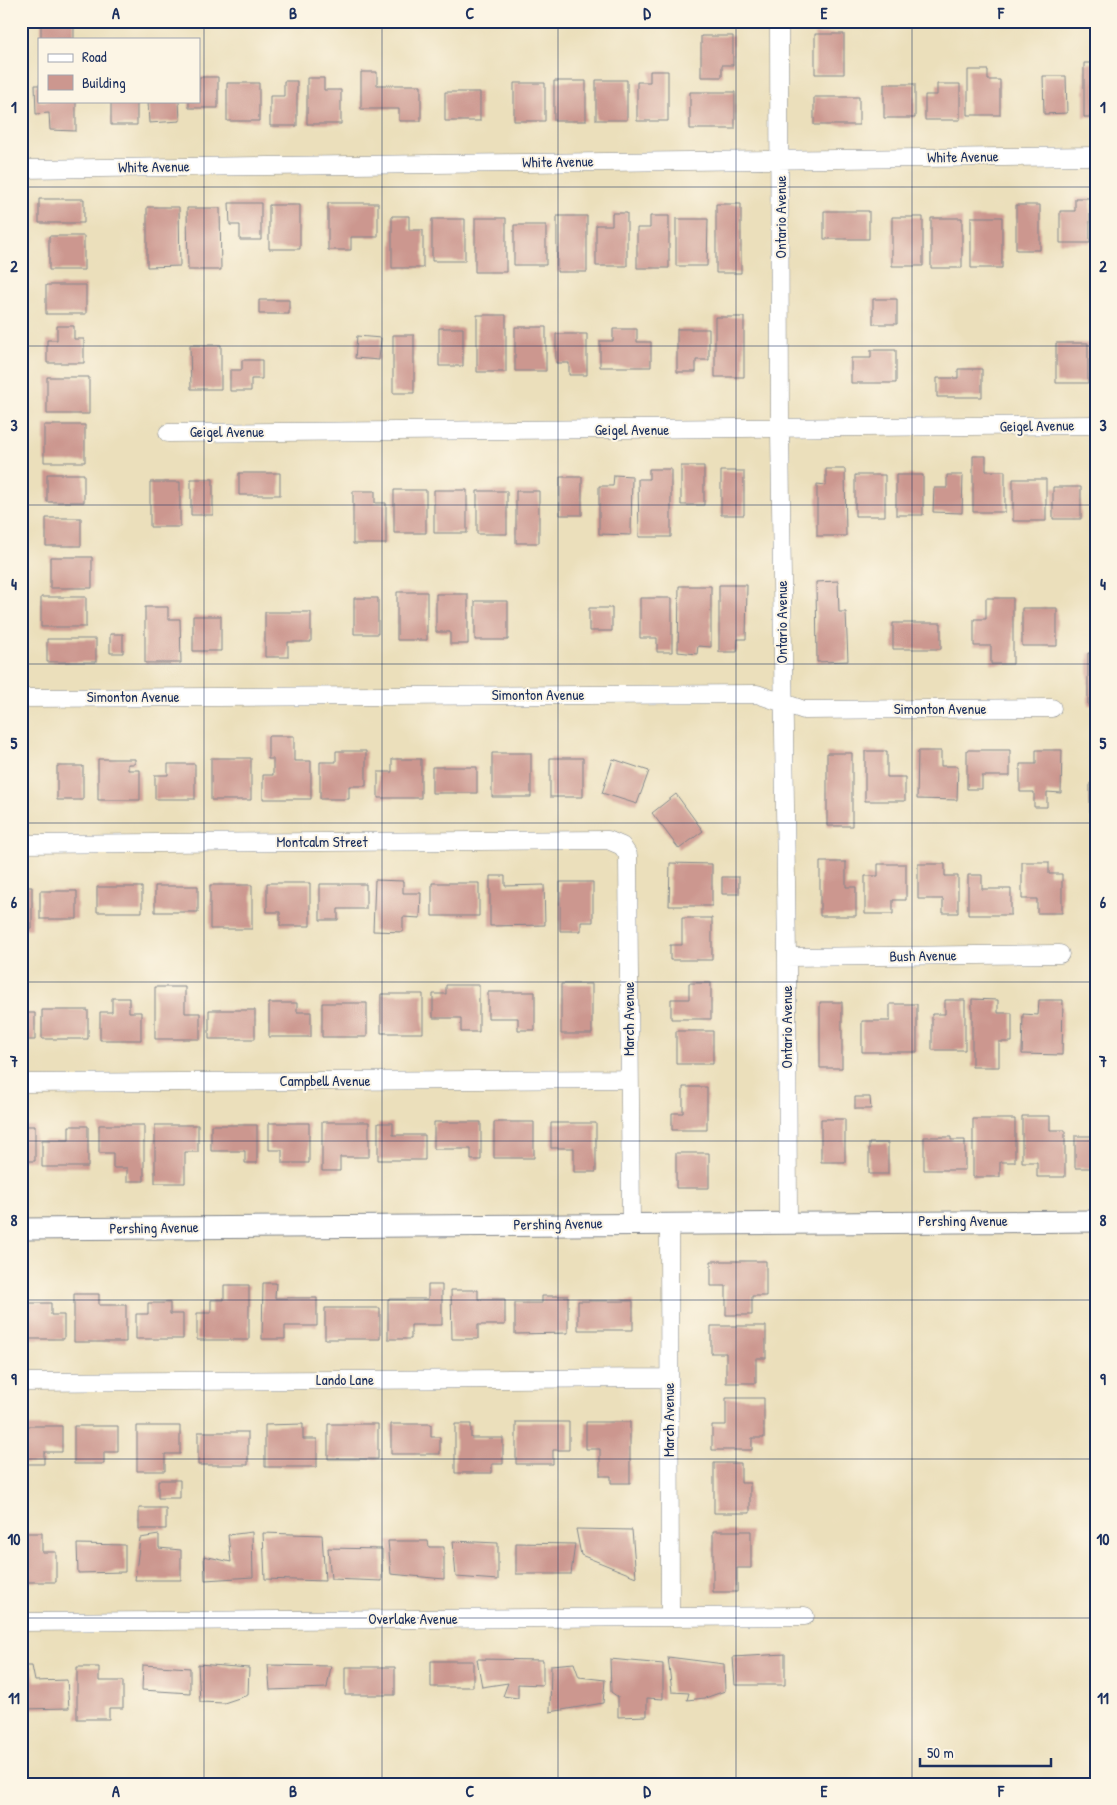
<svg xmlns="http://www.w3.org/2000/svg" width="1117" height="1805" viewBox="0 0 1117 1805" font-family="'Patrick Hand',sans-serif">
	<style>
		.building { fill: #cc978f }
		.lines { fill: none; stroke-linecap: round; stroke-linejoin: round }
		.minor-casing { stroke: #83878c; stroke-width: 19 }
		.tertiary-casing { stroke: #83878c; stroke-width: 23 }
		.minor { stroke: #fff; stroke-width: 18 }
		.tertiary { stroke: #fff; stroke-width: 21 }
		.grid { fill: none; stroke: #1b2f5e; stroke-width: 1; stroke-opacity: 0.55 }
		.labels { text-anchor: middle; stroke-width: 4; stroke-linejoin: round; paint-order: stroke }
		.street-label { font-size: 15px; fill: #1b2f5e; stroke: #fcf5e5 }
		.neatline { fill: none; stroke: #1b2f5e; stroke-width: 2 }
		.grid-label { font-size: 16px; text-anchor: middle; font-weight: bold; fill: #1b2f5e }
	</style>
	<rect width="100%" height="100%" fill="#fcf5e5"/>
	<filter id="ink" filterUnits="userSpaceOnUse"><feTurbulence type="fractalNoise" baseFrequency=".02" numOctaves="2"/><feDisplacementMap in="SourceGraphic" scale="10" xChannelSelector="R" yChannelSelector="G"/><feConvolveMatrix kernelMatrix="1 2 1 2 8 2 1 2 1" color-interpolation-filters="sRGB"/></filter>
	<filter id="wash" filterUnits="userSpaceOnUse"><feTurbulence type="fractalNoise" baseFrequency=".0096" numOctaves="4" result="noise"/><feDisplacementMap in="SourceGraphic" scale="20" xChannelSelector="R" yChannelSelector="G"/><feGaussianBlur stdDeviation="1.12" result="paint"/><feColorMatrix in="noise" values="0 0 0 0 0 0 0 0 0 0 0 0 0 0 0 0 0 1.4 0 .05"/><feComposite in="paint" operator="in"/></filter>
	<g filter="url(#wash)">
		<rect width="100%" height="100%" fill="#ebdfbb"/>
		<g id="blocks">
			<path class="building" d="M41 21H74V39H41Z
				M815 34H844V74H815Z
				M701 36H733V65H722V77H701Z
				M1084 63H1096V117H1084Z
				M968 70H988V80H1000V115H968Z
				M650 71H668V121H637V82H650Z
				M361 72H377V85H421V121H399V109H361Z
				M1043 76H1066L1067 113 1044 114Z
				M199 77H218V108H189V101H199Z
				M307 78H324V90H341V124H307Z
				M596 80H627V120H596Z
				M284 81H297V126H270V96H284Z
				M554 81H586V121H554Z
				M227 83H259V121H227Z
				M514 83H545V121H514Z
				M884 84H915V118H884Z
				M937 84H960V120H925V95H937Z
				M35 85H39V101H76V131L50 130 49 113 36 114Z
				M445 92H480V121H445Z
				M690 92H735V129H690Z
				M814 97H859V125H814Z
				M111 101H137V125H111Z
				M148 101H179L180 121 149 123Z
				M1075 198H1090V243H1060V211H1075Z
				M39 199H84V223H39Z
				M229 203H261V240H240V225H230Z
				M328 203H378V237H351V250H328Z
				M716 204H741V273H716Z
				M269 205H300V249H269Z
				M1016 205H1040V250H1016Z
				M147 207H179L180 266 147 267Z
				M187 208H220L221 270H188Z
				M824 211H869V239H824Z
				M612 213H627V266H596V225H612Z
				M392 216H409V230H423V268H392Z
				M557 216H587V272H557Z
				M650 216H669V268H637V228H650Z
				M892 217H923V266H892Z
				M971 217H1002V268H971Z
				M475 218H506V272H475Z
				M931 218H962V268H931Z
				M432 219H465V261H432Z
				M676 219H708L707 266H676Z
				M514 225H546V265H514Z
				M49 236H84V270H49Z
				M46 285H86V314H46Z
				M873 299H897V324H873Z
				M259 300H289V314H259Z
				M477 315H506V372H477Z
				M715 317H744V377H715Z
				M57 326H74V339H84V363H47V340H57Z
				M515 327H546V371H515Z
				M439 328H463V366H439Z
				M613 329H637V342H651V367H600V341H613Z
				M677 329H709V360H696V372H677Z
				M556 334H587V375H569V363H556Z
				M393 335H414V393H393Z
				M357 336 381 338 379 360 355 358Z
				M1056 343H1088V383H1056Z
				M190 345H221V389H191Z
				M871 350H896V383H851V358H871Z
				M242 360H262V379H251V391H230V370H242Z
				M958 369H982V397H937V378H958Z
				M47 377H89V414H47Z
				M44 425H85V462H44Z
				M973 456H986V471H1005V512H973Z
				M681 466H704V505H681Z
				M649 469H671V537H639L638 479H649Z
				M826 469H845L846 536H817V484L826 485Z
				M721 471H744V515H721Z
				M239 473H280V495H239Z
				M47 474H84V502H47Z
				M614 475 632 476 631 535 599 534V486H613Z
				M855 475H885V516H855Z
				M896 475H923V515H896Z
				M947 475H963L962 513 933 512 934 488H947Z
				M560 477H582V515H560Z
				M191 479H213V515H191Z
				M1013 479H1046V521H1013Z
				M150 482H180V527H150Z
				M1053 487H1081V519H1053Z
				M394 490H426V533H394Z
				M434 490H467V533H434Z
				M353 491H375V503H386V544H353Z
				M477 491H507V534H477Z
				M516 491H539V543H516Z
				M46 518H81V546H46Z
				M50 557H92V588H50Z
				M838 581 839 612H846L848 661 817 662 816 582Z
				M719 585H747L746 639H738L737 652H719Z
				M679 586H711V647L698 646 697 654 678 652Z
				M397 592H427V640H397Z
				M436 594H468V644H450V632H436Z
				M41 597H86V627H41Z
				M354 598H378V634H354Z
				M640 598H672V652H657V638H640Z
				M986 598H1013V664H991V646H974V619H986Z
				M475 601H508V640H475Z
				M145 607H168V619H180L181 663H145Z
				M589 608H612V631H589Z
				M1022 608H1057V646H1022Z
				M265 612H311V642H288V657H265Z
				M193 616H221V651H193Z
				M893 623H941V649H893Z
				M110 634H123V653H110Z
				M47 639H96V662H47Z
				M1088 653H1096V705H1088Z
				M268 736H294V761H311V799H263V775H273V759H268Z
				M967 750H1010V776H982V789H967Z
				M1036 750H1062L1061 793 1047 792V807H1034V792H1020V764H1036Z
				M336 751H366V786H349V799H320V762H336Z
				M865 751H887V777H905V801H865Z
				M918 751H941V766H958L957 800 917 799Z
				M492 753H531V797H492Z
				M827 753H852V826H827Z
				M211 758H251V800H211Z
				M550 758H583V797H550Z
				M98 759H135V764H128V770H140V800H98Z
				M392 759H421V798H378V772H392Z
				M613 759 649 771 637 804 602 793Z
				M168 764H195V799H155V775H168Z
				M57 766H83V800H57Z
				M432 767H477V793H432Z
				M1090 783H1096V812H1090Z
				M676 794 703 831 679 849 652 813Z
				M820 862H846V887H856V916H820Z
				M1022 862H1049V874H1062V913H1037V899H1022Z
				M670 863 712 864V906H669Z
				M878 864H906V900H893V914H865V876H878Z
				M918 864H945V876H958V913H943V899H918Z
				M968 875H982V889H1011V915H968Z
				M490 876H505V886L544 885 545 925 490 926Z
				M722 877H739V894H722Z
				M375 880 403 881V893H421L420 918 403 917V932L373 931Z
				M560 882H593V922H581V931H560Z
				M267 883H310V926H280V912H267Z
				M432 883H479V916H432Z
				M320 884H366V909H338V920H320Z
				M210 885H252V929H210Z
				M155 886H198V912H155Z
				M21 887H32V929H21Z
				M97 887H142V912H97Z
				M1093 890H1096V944H1093Z
				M40 891H77V919H40Z
				M682 918H712V960H670V945H682Z
				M689 983H711V1019H671V999H689Z
				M561 984H592V1034H561Z
				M446 985H479V1032H461V1018H433V994H446Z
				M155 987H185V1013H200V1039H155Z
				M488 992H535V1030H518V1018H488Z
				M381 994H423V1033H381Z
				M112 998H129V1012H141V1040H100V1012H112Z
				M972 999 998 1000V1013H1012V1042H999V1067H972Z
				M945 1000H965V1050H932V1014H945Z
				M1039 1000H1063L1062 1055 1022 1054 1023 1014 1038 1015Z
				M820 1002H842V1068H820Z
				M269 1003H297V1012H311V1037H269Z
				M322 1003H367V1037H322Z
				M890 1004H917V1052H862V1021H890Z
				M42 1010H88V1039H42Z
				M209 1010H255V1039H209Z
				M21 1013H35V1040H21Z
				M676 1031H713V1064H676Z
				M683 1087H707V1130H672V1113H683Z
				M855 1097H870L871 1109H855Z
				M1022 1116H1050V1130H1065V1177H1037V1162H1022Z
				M821 1119H845V1162H821Z
				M973 1119H1015V1162H1000V1177H973Z
				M322 1122H369V1157H340V1171H322Z
				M434 1122H481V1160H471V1149H434Z
				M494 1122H534V1158H494Z
				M269 1123H309V1163H282V1150H269Z
				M378 1123H393V1135H425V1160H378Z
				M551 1123H596V1172H574V1148H551Z
				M99 1125H144V1181H127V1168H113V1153H99Z
				M155 1125H198V1152H185V1183H155Z
				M211 1125H257V1163H245V1151H211Z
				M21 1126H35V1161H21Z
				M69 1126H88V1167H42V1140H69Z
				M1075 1136H1096V1168H1075Z
				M924 1137H951V1140H965V1170H924Z
				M869 1143H888V1174H869Z
				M676 1153H709V1188H676Z
				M711 1261H766V1296H752V1315H726V1286H711Z
				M263 1283H276L275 1298H317V1326H285V1339H262Z
				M224 1285H249V1340H197V1313H211V1300H224Z
				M428 1285H442V1325H411V1339H388V1299H428Z
				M451 1290H478V1299H505V1325H478V1339H452Z
				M74 1294H99V1305H126V1342H74Z
				M542 1296H568V1333L515 1334V1303H542Z
				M578 1301H633V1330H578Z
				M21 1303H51V1315H64V1339H21Z
				M148 1303H170V1314H183V1339H136V1314H148Z
				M325 1308H380V1339H325Z
				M711 1326H766V1358H756V1383H726V1353H711Z
				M726 1398H764V1438H752V1450H712V1425H726Z
				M516 1422H569V1450H553V1464H516Z
				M586 1422H630V1483H611V1476H600V1449H586Z
				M303 1424V1439H317V1467H265V1425Z
				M328 1424H378V1459H328Z
				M391 1424H431V1437H440V1454H391Z
				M455 1424H471V1438H503V1464H492V1473H455Z
				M21 1426H62V1452H44V1464H21Z
				M74 1426H118V1452H104V1464H74Z
				M137 1426H180V1454H165V1471H137Z
				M198 1432H248V1465H198Z
				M714 1463H741V1483H750V1513H714Z
				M158 1480H180V1498H158Z
				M139 1508H166V1529H139Z
				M576 1529 632 1530 636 1577 581 1555Z
				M713 1531H751V1568H737V1592H713Z
				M252 1532 253 1577 205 1580 204 1556 231 1562 228 1535Z
				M21 1533H42V1552H56V1582H21Z
				M263 1533 322 1535 325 1581 265 1579Z
				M159 1535V1548L181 1550V1580H135L140 1538Z
				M388 1541H428L429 1547H444V1579L391 1574Z
				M453 1541 498 1543V1580L456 1577Z
				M516 1543 575 1544 571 1574H516Z
				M77 1544 125 1545V1572L78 1573Z
				M328 1548 382 1549V1581L331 1579Z
				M785 1654V1685H735L733 1657Z
				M668 1657 724 1664 725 1691 705 1698 687 1700 689 1693 672 1692Z
				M477 1659 543 1660V1685L518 1684V1698L503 1696 508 1683 482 1687Z
				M610 1659 663 1664V1699L647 1698V1716L618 1717V1697L611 1692Z
				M431 1661H473V1687H431Z
				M574 1663 579 1677 605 1680 603 1703 550 1712 551 1665Z
				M198 1664 249 1668 248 1695 224 1703 200 1702Z
				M143 1665 190 1668V1693L142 1690Z
				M268 1665 331 1666 327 1688 270 1690Z
				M21 1666H32L35 1681 67 1680 69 1708 21 1709Z
				M77 1667H99V1681H123V1708H109V1719H77Z
				M345 1667H395V1695H345Z
				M66 1780H92V1784H66Z"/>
		</g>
	</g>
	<g filter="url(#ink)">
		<use href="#blocks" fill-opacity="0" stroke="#83878c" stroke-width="1"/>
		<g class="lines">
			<g class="minor-casing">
				<path id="minor" d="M779 21 780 429 787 957 788 1222
					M21 169 1096 156
					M168 433 1096 425
					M21 698 757 694 804 710 1052 708
					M21 844 608 840 622 846 628 855 631 1224
					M787 957 1060 954
					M21 1083 629 1079
					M669 1223 670 1617
					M21 1382 669 1378
					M21 1622 805 1616"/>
			</g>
			<g class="tertiary-casing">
				<path id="tertiary" d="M21 1229 1096 1221"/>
			</g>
			<use href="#minor" class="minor"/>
			<use href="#tertiary" class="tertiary"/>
		</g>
	</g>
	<path class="grid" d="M204 21V1784M382 21V1784M558 21V1784M736 21V1784M912 21V1784M21 187H1096M21 346H1096M21 505H1096M21 664H1096M21 823H1096M21 982H1096M21 1141H1096M21 1300H1096M21 1459H1096M21 1618H1096"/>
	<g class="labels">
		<g class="street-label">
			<text transform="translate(963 157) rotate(-1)" y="5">White Avenue</text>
			<text transform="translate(558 162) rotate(-1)" y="5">White Avenue</text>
			<text transform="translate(154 167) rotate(-1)" y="5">White Avenue</text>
			<text transform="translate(781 217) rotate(-90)" y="5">Ontario Avenue</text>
			<text transform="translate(1037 426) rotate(-1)" y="5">Geigel Avenue</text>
			<text x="632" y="435">Geigel Avenue</text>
			<text x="227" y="437">Geigel Avenue</text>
			<text transform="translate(782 622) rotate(-90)" y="5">Ontario Avenue</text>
			<text x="538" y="700">Simonton Avenue</text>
			<text x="133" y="702">Simonton Avenue</text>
			<text x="940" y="714">Simonton Avenue</text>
			<text x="322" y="847">Montcalm Street</text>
			<text transform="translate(923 956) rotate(-1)" y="5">Bush Avenue</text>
			<text transform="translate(629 1019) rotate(-90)" y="5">March Avenue</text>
			<text transform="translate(787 1027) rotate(-90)" y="5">Ontario Avenue</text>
			<text x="325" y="1086">Campbell Avenue</text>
			<text x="963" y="1226">Pershing Avenue</text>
			<text transform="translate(558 1224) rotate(-1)" y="5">Pershing Avenue</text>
			<text transform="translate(154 1228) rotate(-1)" y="5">Pershing Avenue</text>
			<text x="345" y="1385">Lando Lane</text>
			<text transform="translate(669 1420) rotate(-90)" y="5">March Avenue</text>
			<text x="413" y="1624">Overlake Avenue</text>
		</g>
	</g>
	<rect width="1117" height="1805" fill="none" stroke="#fcf5e5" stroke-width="55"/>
	<rect x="38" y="38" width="162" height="65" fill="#fcf5e5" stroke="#a2a6af"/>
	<rect x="48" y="54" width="25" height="8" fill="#ffffff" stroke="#a2a6af"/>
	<text x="82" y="62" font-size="15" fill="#1b2f5e">Road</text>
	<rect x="48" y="75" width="25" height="15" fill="#cc978f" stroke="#a2a6af"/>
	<text x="82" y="88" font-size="15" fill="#1b2f5e">Building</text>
	<path d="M920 1758v8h131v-8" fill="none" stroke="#1b2f5e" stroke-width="2.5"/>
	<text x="927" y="1758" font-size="15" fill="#1b2f5e" stroke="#fcf5e5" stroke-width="4" paint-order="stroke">50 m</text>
	<rect x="28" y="28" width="1062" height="1750" class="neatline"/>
	<g class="grid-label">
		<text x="116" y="19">A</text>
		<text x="293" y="19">B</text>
		<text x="470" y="19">C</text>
		<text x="647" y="19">D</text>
		<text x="824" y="19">E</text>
		<text x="1001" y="19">F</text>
		<text x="14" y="113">1</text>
		<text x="1103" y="113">1</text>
		<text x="14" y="272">2</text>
		<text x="1103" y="272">2</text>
		<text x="14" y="431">3</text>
		<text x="1103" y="431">3</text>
		<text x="14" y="590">4</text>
		<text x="1103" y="590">4</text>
		<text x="14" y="749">5</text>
		<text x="1103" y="749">5</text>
		<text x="14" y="908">6</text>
		<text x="1103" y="908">6</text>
		<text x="14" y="1067">7</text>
		<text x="1103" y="1067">7</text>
		<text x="14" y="1226">8</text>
		<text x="1103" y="1226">8</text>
		<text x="14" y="1385">9</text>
		<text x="1103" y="1385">9</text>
		<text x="14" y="1545">10</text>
		<text x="1103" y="1545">10</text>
		<text x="14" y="1704">11</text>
		<text x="1103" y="1704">11</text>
		<text x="116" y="1797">A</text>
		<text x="293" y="1797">B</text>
		<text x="470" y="1797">C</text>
		<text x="647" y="1797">D</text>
		<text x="824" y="1797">E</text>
		<text x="1001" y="1797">F</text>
	</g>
</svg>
